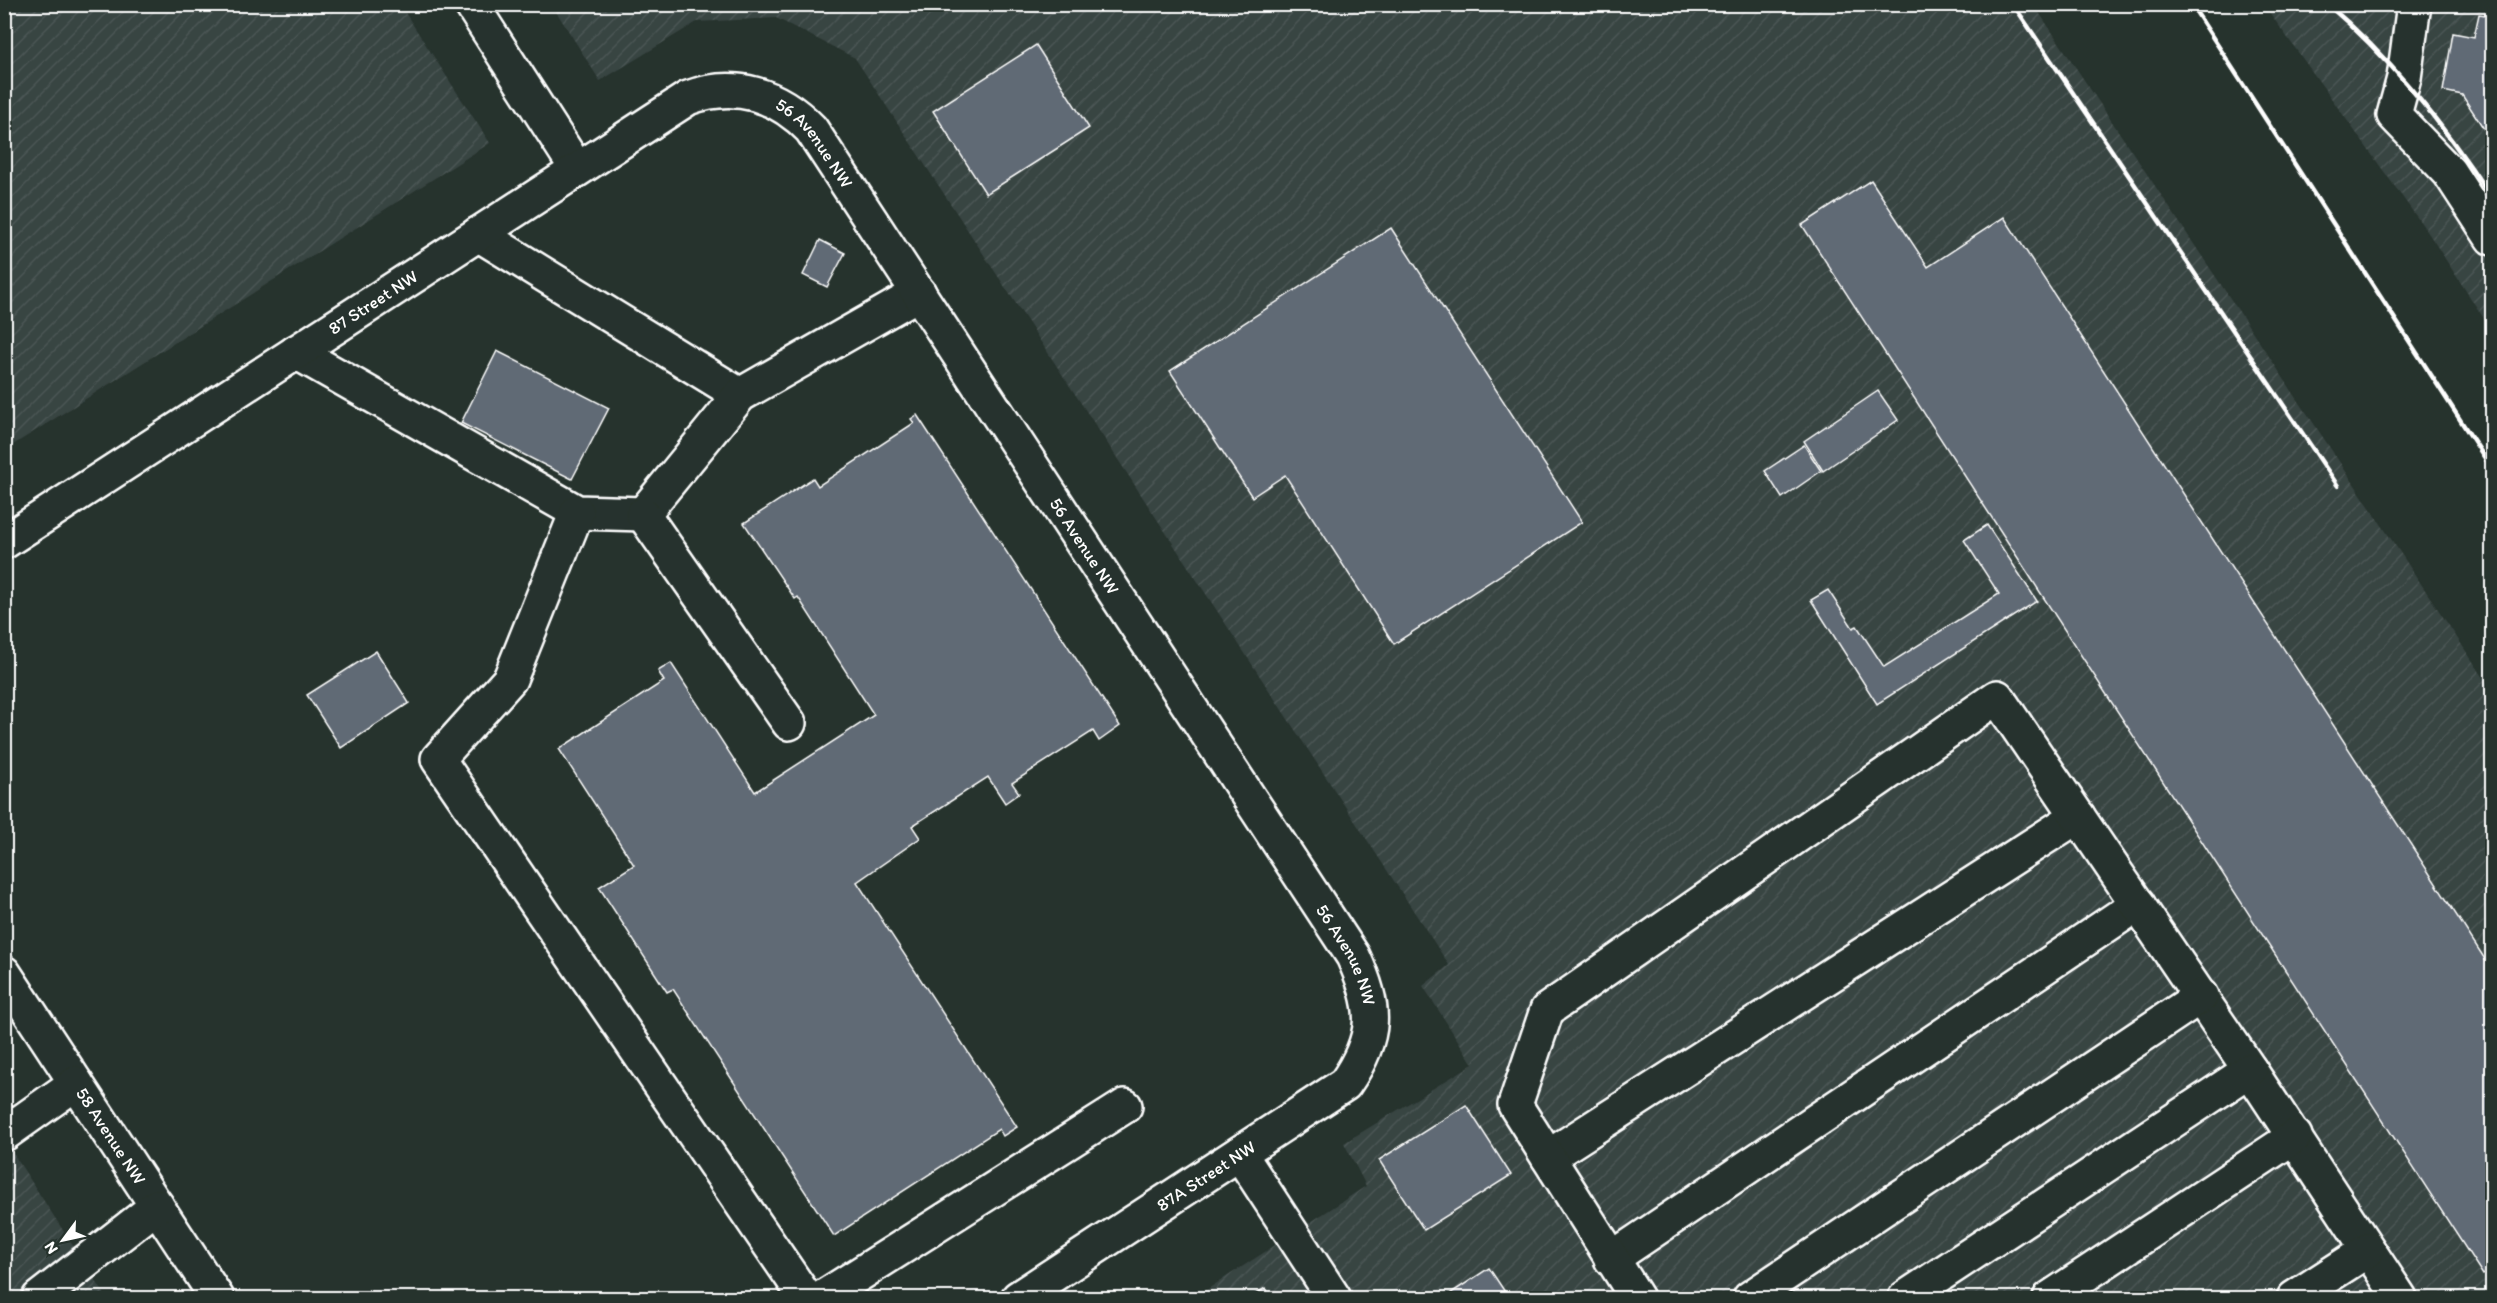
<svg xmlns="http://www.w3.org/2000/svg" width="2497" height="1303" viewBox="0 0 2497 1303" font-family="Itim,sans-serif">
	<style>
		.industrial { fill: url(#industrial-furrows) }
		.building { fill: #616a74; stroke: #fff; stroke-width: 1.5 }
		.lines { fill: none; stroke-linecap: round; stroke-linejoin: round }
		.minor-casing { stroke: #fff; stroke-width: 38 }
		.minor { stroke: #26332d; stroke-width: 33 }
		.rail { stroke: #fff; stroke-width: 4.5 }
		.labels { text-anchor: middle; stroke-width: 4.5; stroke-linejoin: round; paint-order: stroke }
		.street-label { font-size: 18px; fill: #fff; stroke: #26332d }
	</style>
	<defs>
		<pattern id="industrial-furrows" width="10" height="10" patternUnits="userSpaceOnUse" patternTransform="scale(1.5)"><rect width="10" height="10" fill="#384442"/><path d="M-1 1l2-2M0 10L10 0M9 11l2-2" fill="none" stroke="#4c5755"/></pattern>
	</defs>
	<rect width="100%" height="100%" fill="#26332d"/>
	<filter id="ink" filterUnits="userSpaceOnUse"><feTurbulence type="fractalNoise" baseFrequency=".0167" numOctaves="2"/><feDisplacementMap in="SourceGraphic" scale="12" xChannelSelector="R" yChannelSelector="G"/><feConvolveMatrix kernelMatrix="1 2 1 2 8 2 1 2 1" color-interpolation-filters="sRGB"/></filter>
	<g filter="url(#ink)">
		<path class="industrial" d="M5 4 400 5 490 143 5 450Z
			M552 5H2034L2492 690V1298H1194L1366 1186 1344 1143 1473 1064 1423 986 1449 965 855 58 776 18 697 22 600 81Z
			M2264 5H2492V331L2429 234Z
			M5 1141 107 1298H5Z"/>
		<path class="building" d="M2479 14 2492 16V150L2484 138 2488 135 2462 95 2443 91 2453 33 2474 37Z
			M1036 45 1089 128 986 194 933 111Z
			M1871 180 1928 267 2004 217 2492 970V1269L2483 1275 1802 225Z
			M1391 228 1582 522 1394 644 1285 475 1252 497 1170 371Z
			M820 240 845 253 827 287 803 275Z
			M497 351 609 408 572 479 461 423Z
			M1878 391 1898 420 1823 471 1804 441Z
			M917 415 1120 726 1099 741 1093 731 1012 783 1019 793 1005 803 988 777 912 826 920 838 857 882 1017 1127 1003 1136 999 1129 834 1236 673 989 667 992 599 887 634 865 559 749 664 681 658 671 671 663 755 792 874 715 798 597 795 599 744 523 813 478 818 486 914 423 911 419Z
			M1804 445 1821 471 1782 498 1765 471Z
			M1987 525 2037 601 1877 704 1811 600 1828 590 1853 628 1857 626 1884 667 1999 594 1964 540Z
			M376 651 409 703 341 748 307 695Z
			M1466 1105 1511 1175 1424 1230 1379 1160Z
			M1489 1268 1509 1298H1450L1448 1295Z
			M1265 1288 1271 1298H1249Z"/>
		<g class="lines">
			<g class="minor-casing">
				<g id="minor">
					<path d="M471 4 577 169"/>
					<path d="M2414 4 2404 78 2394 115 2449 172 2492 238"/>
					<path d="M478 234 740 395"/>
					<path d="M296 352 577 512 643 514 740 395 919 293"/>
					<path d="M577 512 510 679 438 759 806 1298"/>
					<path d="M643 514 789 723"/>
					<path id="s1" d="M4 542 688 98C735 81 777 94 811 129L1353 956C1377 1008 1378 1036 1345 1084L1018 1298"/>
					<path id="s2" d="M4 973 217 1298"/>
					<path d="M4 1134 76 1083"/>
					<path d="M1240 1154 1334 1298"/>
					<path d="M1548 1157 2078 816"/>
					<path d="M1611 1259 2138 904"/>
					<path d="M39 1298 157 1206"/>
					<path d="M822 1298 1125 1106"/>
					<path d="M1637 1298 1515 1105 1547 1010 1997 697 2250 1070 2400 1298"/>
					<path d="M1750 1298 2201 996"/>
					<path d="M1905 1298 2250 1070"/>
					<path d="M2050 1298 2295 1136"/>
					<path d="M2294 1298 2368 1250"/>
				</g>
			</g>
			<use href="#minor" class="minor"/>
			<path class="rail" d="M2013 4 2338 486
				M2191 4 2492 469
				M2327 4C2393 60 2445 126 2492 199"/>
		</g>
	</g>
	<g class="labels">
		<g class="street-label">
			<text dy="6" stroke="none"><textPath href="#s1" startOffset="963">56 Avenue NW</textPath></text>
			<text dy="6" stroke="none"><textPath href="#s1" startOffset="440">87 Street NW</textPath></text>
			<text dy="6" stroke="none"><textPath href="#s1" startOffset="1449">56 Avenue NW</textPath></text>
			<text dy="6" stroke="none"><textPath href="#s1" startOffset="1935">56 Avenue NW</textPath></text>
			<text dy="6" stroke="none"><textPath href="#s2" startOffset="195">58 Avenue NW</textPath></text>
			<text transform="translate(1206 1176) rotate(-33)" y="6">87A Street NW</text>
		</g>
	</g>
	<rect width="2497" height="1303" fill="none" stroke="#26332d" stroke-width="24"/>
	<rect x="12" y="12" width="2473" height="1279" fill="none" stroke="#fff" stroke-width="2" filter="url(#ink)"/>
	<g transform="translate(63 1240) rotate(237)" stroke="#26332d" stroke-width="4.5" paint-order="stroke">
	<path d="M0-4.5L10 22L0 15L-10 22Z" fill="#ffffff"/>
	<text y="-9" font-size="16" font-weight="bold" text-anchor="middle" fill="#ffffff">N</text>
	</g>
</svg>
